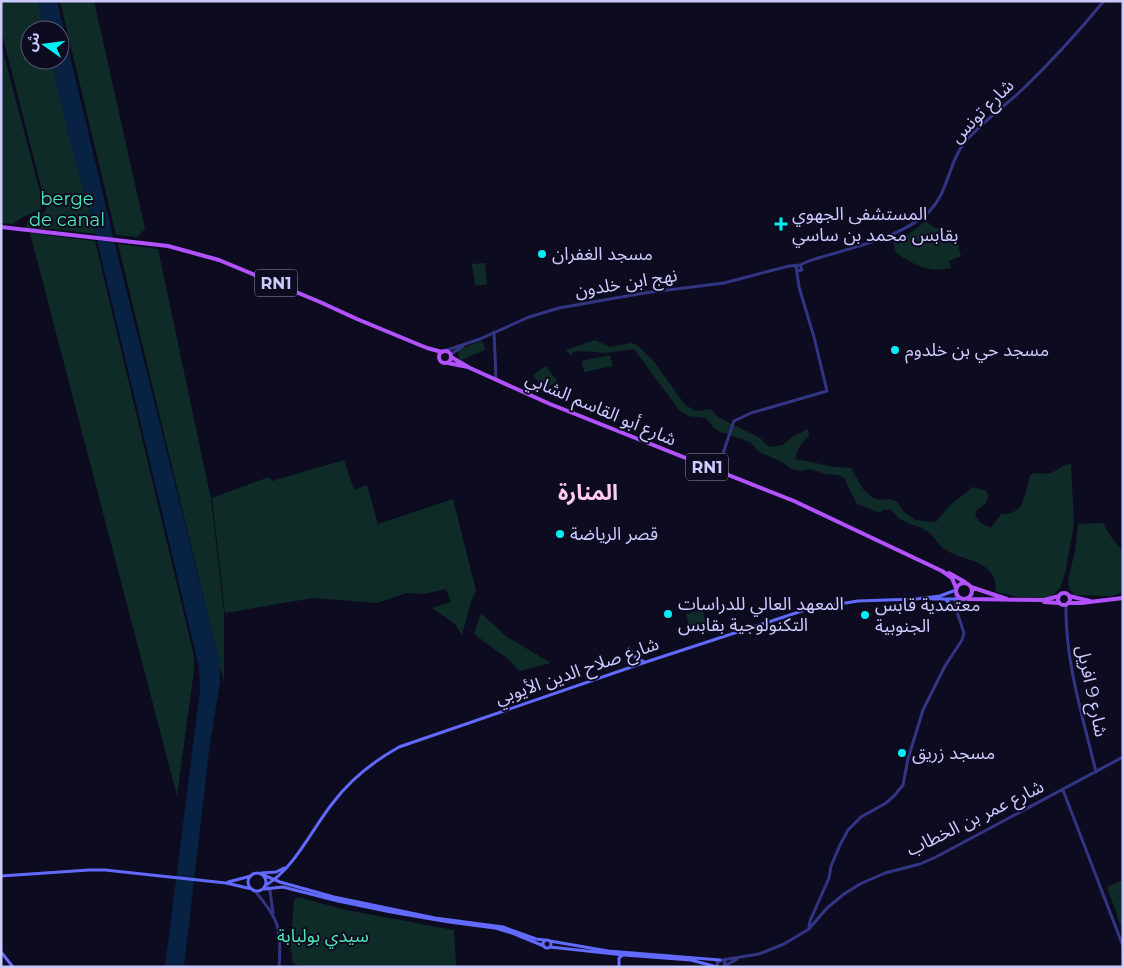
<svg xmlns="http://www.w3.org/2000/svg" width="1124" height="968" viewBox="0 0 1124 968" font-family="Montserrat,'Noto Sans Arabic',sans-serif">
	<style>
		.green { fill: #0e2b27 }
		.water { fill: #072243 }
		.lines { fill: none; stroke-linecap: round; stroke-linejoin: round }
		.tertiary { stroke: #323583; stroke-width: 3 }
		.secondary { stroke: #6169ff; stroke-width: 3 }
		.primary { stroke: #b151ff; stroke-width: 4 }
		.poi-dot { fill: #00eff5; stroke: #0d0b20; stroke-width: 2 }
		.labels { text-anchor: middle; stroke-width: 4; stroke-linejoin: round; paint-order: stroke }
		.shield { fill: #0d0b20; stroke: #9391bc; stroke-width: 1 }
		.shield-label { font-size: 16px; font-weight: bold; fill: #cccaff }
		.street-label { font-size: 18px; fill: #cccaff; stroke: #0d0b20 }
		.park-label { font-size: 18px; fill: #4ee7b5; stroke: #0d0b20 }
		.poi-label { font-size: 18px; fill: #cccaff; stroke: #0d0b20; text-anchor: start }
		.district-label { font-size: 22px; font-weight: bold; fill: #ffccf0; stroke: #0d0b20 }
	</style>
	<rect width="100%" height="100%" fill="#0d0b20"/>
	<path class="green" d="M1 1H38L44 30H30V60H51L70 140 96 234 53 229H26L27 221C35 217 46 217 46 206L1 30Z
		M60 1H94L145 229 137 237 116 235Z
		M1 44 43 203 41 209 23 217 13 224 1 223Z
		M926 221 935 228H943L945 235 949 234 951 239 957 241 961 256 949 261 951 268C928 273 914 265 896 253L893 241 907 235Z
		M30 233 95 241 194 656V670L177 796Z
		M118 244 158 249 211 499 224 613V682Z
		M485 263 487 284 475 286 472 264Z
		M595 340 610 347 632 343 637 345 653 360 685 405 696 411 711 409 718 417 760 438 769 447 783 445 792 437 808 429 809 436C803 441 795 451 796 459L835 467 851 468 863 489 873 498 880 500 890 499 897 502 904 512 916 520 936 522 949 506 973 487 986 491 988 495 987 502 977 510 975 515 981 523 991 528 1001 514C1025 516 1025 493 1030 475 1036 471 1044 475 1051 473 1058 470 1062 464 1071 464L1074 524 1065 574 1060 588 1054 594 1046 598 1019 597 996 592C995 587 996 581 993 576 984 559 961 560 946 550 937 545 935 536 927 531 913 523 900 524 891 509L883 510 880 513 857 504 844 478 838 475 825 474 811 469 802 471 791 469 782 462 759 452 750 442 721 432 714 428 706 418 689 416 679 410 634 349 606 353 580 351 573 352 571 356 566 350Z
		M481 341 483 342 485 350 461 360 459 359 458 350Z
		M610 355 613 366 584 372 582 361Z
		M546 366 557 381 544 390 533 375Z
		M344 460 354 490 367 485 378 524 453 499 476 591 471 602 462 635 455 624 432 608 451 602 446 589 424 594 407 593 377 603 313 598 225 613 212 498 269 477 272 481Z
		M1103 523 1109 534 1123 552V592L1112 596 1074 595 1069 587 1068 580 1075 551 1078 524Z
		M703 609 706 628 690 632 686 614Z
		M481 613 507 637 551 663 519 671 508 659 474 634Z
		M1123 880V932L1107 887Z
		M298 897 346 910 454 930 456 967H299L292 962V952L290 951 294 900Z"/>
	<path class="water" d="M38 1H57L113 237 220 664V682L210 743 184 967H165L200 690 199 667 95 232 70 140 51 60H60V30H44Z"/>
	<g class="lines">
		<path class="tertiary" d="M797 271 802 270 800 265
			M494 332 496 379
			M444 351 480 339 529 317 559 308 644 293 724 283 789 266 800 265 809 261C848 248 893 241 925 215 949 196 947 164 965 142 982 122 1005 106 1024 88 1052 61 1079 31 1104 1
			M451 354 463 346
			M717 471 734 421 751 413 827 391 814 337 799 287 796 266
			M1066 605C1065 662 1083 717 1096 772
			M957 610 962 599
			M1063 790 1123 946
			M266 885 270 891 273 913
			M254 890C279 919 282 929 279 967
			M809 928 810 921 829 878 831 866 840 845 848 830 861 817 886 803 894 796 903 785 908 759 923 710 945 666 962 640 964 633 955 606 956 592
			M722 960 759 954 784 944 809 929 827 908 844 894 860 884 885 873 920 864 936 857 1123 757
			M725 966 737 959
			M718 967 717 962 722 960 725 962 724 967"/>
		<path class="secondary" d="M928 598 933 599H960
			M945 599 956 610
			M629 649 636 658 645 662
			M261 873 276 872 284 868
			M248 882a9 9 0 1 1 18 0a9 9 0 1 1-18 0Z
			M261 874 280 882 334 897 435 918 503 927 536 939 545 940
			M1 876 89 870H105L226 883 252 889
			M228 882 251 876
			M266 885C294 869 312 829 332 804 349 781 374 761 399 747L646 662 808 609 858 601 916 599 940 596 956 590
			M264 889 283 887 338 901 391 912 449 922 495 928 512 933 544 946
			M543 944a4 4 0 1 1 8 0a4 4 0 1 1-8 0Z
			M550 941 608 951 720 960
			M550 947 624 955 691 960 717 967
			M1 952 13 967
			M619 965V958L623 955"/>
		<path class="primary" d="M1 227 168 246 219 260 320 302 357 319 427 348 442 352
			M439 357a6 6 0 1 1 12 0a6 6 0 1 1-12 0Z
			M451 357 470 368 550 404 794 501 942 571 952 578 956 588
			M448 363 468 367
			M949 573 965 582
			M956 591a8 8 0 1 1 16 0a8 8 0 1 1-16 0Z
			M971 587 1007 599
			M1058 599a6 6 0 1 1 12 0a6 6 0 1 1-12 0Z
			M1069 596 1090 601
			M968 599 1044 600 1059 596
			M1044 602 1059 603
			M1068 603H1081L1123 598"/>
	</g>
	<g class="poi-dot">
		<path d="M778.5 216.5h5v5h5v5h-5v5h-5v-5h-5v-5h5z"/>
		<circle cx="542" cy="254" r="5"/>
		<circle cx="895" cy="350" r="5"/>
		<circle cx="560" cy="534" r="5"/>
		<circle cx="668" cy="614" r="5"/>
		<circle cx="865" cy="615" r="5"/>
		<circle cx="902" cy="753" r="5"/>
	</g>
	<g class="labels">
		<g class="shield">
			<rect x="255" y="269.5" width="42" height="27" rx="4"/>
			<rect x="686" y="453.5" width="42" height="27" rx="4"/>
		</g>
		<g class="shield-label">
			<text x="276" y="289">RN1</text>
			<text x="707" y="473">RN1</text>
		</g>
		<g class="street-label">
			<text transform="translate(982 111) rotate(-45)" y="6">شارع تونس</text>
			<text transform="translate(626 283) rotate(-9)" y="6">نهج ابن خلدون</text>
			<text transform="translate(601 409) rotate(23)" y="6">شارع أبو القاسم الشابي</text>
			<text transform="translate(577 671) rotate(-19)" y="6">شارع صلاح الدين الأيوبي</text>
			<text transform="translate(1092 691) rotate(78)" y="6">شارع 9 افريل</text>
			<text transform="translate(975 818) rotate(-26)" y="6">شارع عمر بن الخطاب</text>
		</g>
		<g class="park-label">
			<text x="67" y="205">berge<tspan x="67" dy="21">de canal</tspan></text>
			<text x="323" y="942">سيدي بولبابة</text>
		</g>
		<g class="poi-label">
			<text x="792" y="220">المستشفى الجهوي<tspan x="792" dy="21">بقابس محمد بن ساسي</tspan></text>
			<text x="552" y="260">مسجد الغفران</text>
			<text x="905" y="356">مسجد حي بن خلدوم</text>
			<text x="570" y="540">قصر الرياضة</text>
			<text x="678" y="610">المعهد العالي للدراسات<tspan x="678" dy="21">التكنولوجية بقابس</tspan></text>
			<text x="875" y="611">معتمدية قابس<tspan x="875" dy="21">الجنوبية</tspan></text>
			<text x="912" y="759">مسجد زريق</text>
		</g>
		<g class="district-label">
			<text x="588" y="500">المنارة</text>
		</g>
	</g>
	<rect width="1124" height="968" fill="none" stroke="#cccaff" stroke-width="5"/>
	<g transform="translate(45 45) rotate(284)"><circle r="24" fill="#0d0b20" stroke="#595779"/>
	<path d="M0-4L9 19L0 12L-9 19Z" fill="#00eff5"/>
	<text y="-8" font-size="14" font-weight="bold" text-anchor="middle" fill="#cccaff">ش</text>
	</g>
</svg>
